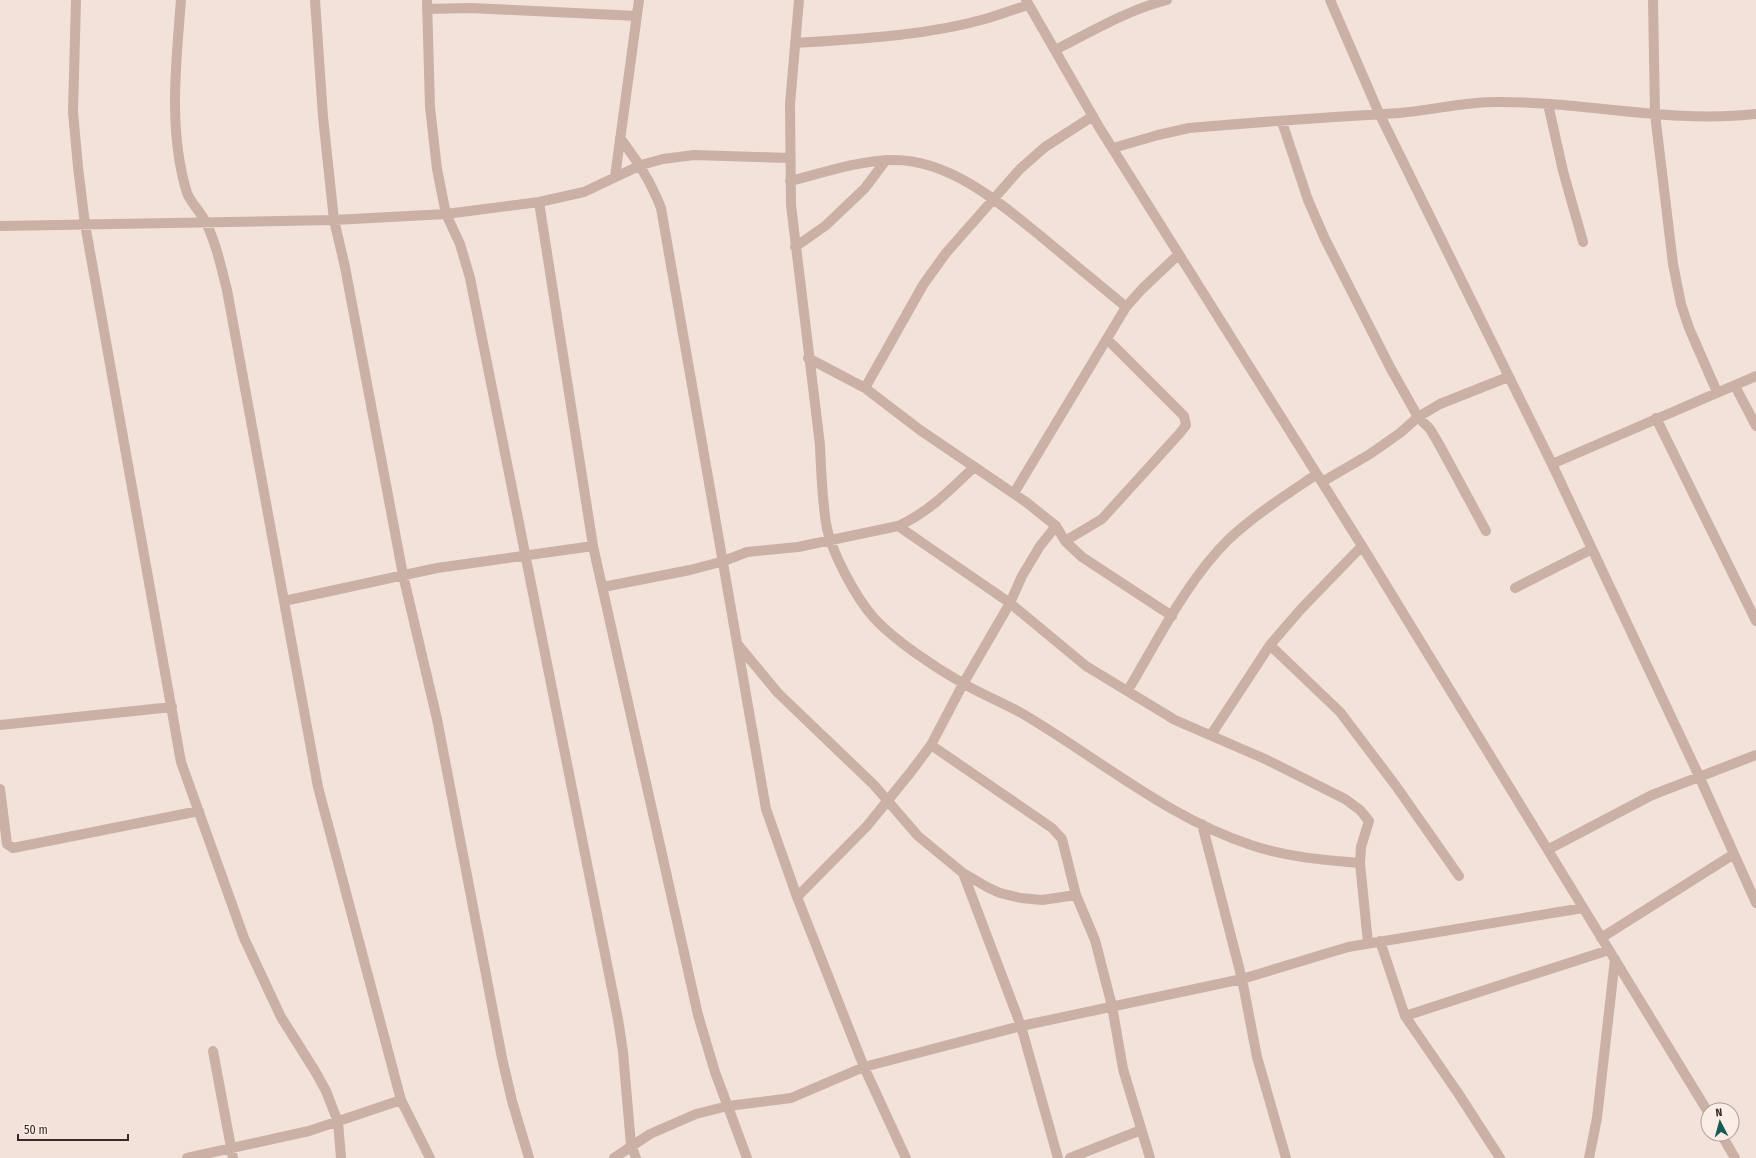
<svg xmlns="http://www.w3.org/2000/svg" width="1756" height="1158" viewBox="0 0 1756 1158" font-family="'Fira Sans Condensed',sans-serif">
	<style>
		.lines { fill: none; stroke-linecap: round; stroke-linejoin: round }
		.minor { stroke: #cab0a5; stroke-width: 10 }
	</style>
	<rect width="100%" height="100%" fill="#f2e2d9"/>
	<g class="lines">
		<path class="minor" d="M76 0 73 112 78 167 85 224 181 762 244 938 281 1017 315 1071 326 1091 338 1122 341 1158
			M181 0C176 64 168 131 187 193 191 203 200 211 205 221 216 242 221 267 227 290L318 787 401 1100 430 1158
			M315 0 323 117 334 220 345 267 403 575 437 719 502 1058 512 1101 529 1158
			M427 0 430 107 437 169 446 214 460 244 470 278 618 1019 623 1052 631 1145 636 1158
			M799 0 790 104 791 205 820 445C821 471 822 497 826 523 830 550 856 598 874 618 895 641 936 668 964 684 983 695 1004 703 1023 714 1098 758 1168 818 1251 845 1286 857 1323 860 1360 863
			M1026 0 1099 127 1362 546 1708 1112
			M1330 0 1379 113 1552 464 1699 776 1756 903
			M1653 0 1655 114 1673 264 1681 304 1689 328 1717 392
			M427 9 471 8 637 16
			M796 43C858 39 924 36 985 19 999 15 1014 9 1029 5
			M1055 50C1091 32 1127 10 1167 0
			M1548 104 1563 171 1583 242
			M1282 122 1308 200 1325 239 1391 369 1418 417 1430 429 1440 446 1486 531
			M620 138C638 162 650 180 661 208L766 809 797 897 864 1067 906 1158
			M1113 148 1158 135 1189 128C1259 122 1330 117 1400 113 1433 110 1464 102 1496 102 1583 101 1669 124 1756 114
			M615 177 639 0
			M790 181C823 173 857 161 891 160 951 158 1006 208 1049 243 1075 265 1101 286 1126 307
			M539 202 593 546 698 1015 715 1072 747 1158
			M0 226 334 220 446 214 539 202 584 192 641 165 663 159 694 155 790 158
			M795 247 825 226 865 188 886 160
			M808 358 865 388 920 430 1026 502 1056 526 1065 541 1082 557 1172 616
			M1735 386 1756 426
			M865 388 923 285 946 253 1020 169 1045 147 1093 116
			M1656 418 1756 621
			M1552 464 1756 376
			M1322 482 1370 454 1400 433 1418 417 1440 404 1508 377
			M1014 493 1126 307 1142 289 1179 254
			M898 526 1010 603 1086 666 1175 720 1265 759 1345 799 1360 810 1369 821 1361 847 1360 863 1368 943
			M1065 541 1102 519 1180 433 1186 425 1184 416 1107 339
			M603 587 690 570 724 561 747 552 798 547 898 526C928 513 951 489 974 467
			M1515 588 1592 549
			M284 601 437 568 593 546
			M1270 645 1340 712 1396 786 1459 876
			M739 646 778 693 874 785 918 836 963 873 987 887 1000 893 1021 898 1042 900 1076 895
			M1128 690C1158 640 1187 580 1229 539 1256 514 1286 495 1317 474
			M0 725 172 707
			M1211 735 1270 645 1301 609 1362 546
			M931 745 1052 828 1062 839 1076 895 1095 940 1112 1006 1123 1069 1150 1158
			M0 789 7 844 13 848 199 811
			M1202 824 1242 979 1257 1057 1286 1158
			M1549 849 1652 795 1756 755
			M963 873 1021 1026 1058 1158
			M797 897 867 826 910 773 931 745 963 684 1010 603 1022 576 1040 546 1056 526
			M1601 938 1734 854
			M1380 941 1405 1016 1458 1093 1500 1158
			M1405 1016 1609 950
			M213 1051 233 1158
			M1721 1134 1735 1158
			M187 1158 309 1131 401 1100
			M614 1158 650 1134 696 1114 728 1106 791 1098 864 1067 1021 1026 1242 979 1348 947 1583 908
			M1070 1158 1141 1130
			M1589 1158 1597 1118 1615 959"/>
	</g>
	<g transform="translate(1720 1122) rotate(354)"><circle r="19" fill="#faede6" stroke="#ac9f9a"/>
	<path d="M0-3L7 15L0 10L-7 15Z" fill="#1b5952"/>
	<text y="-6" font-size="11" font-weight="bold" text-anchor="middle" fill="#362927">N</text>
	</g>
	<path d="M18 1134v6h110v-6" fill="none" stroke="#362927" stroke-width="2"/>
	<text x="24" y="1134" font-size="12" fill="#362927" stroke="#faede6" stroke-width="3" paint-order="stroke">50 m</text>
</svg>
